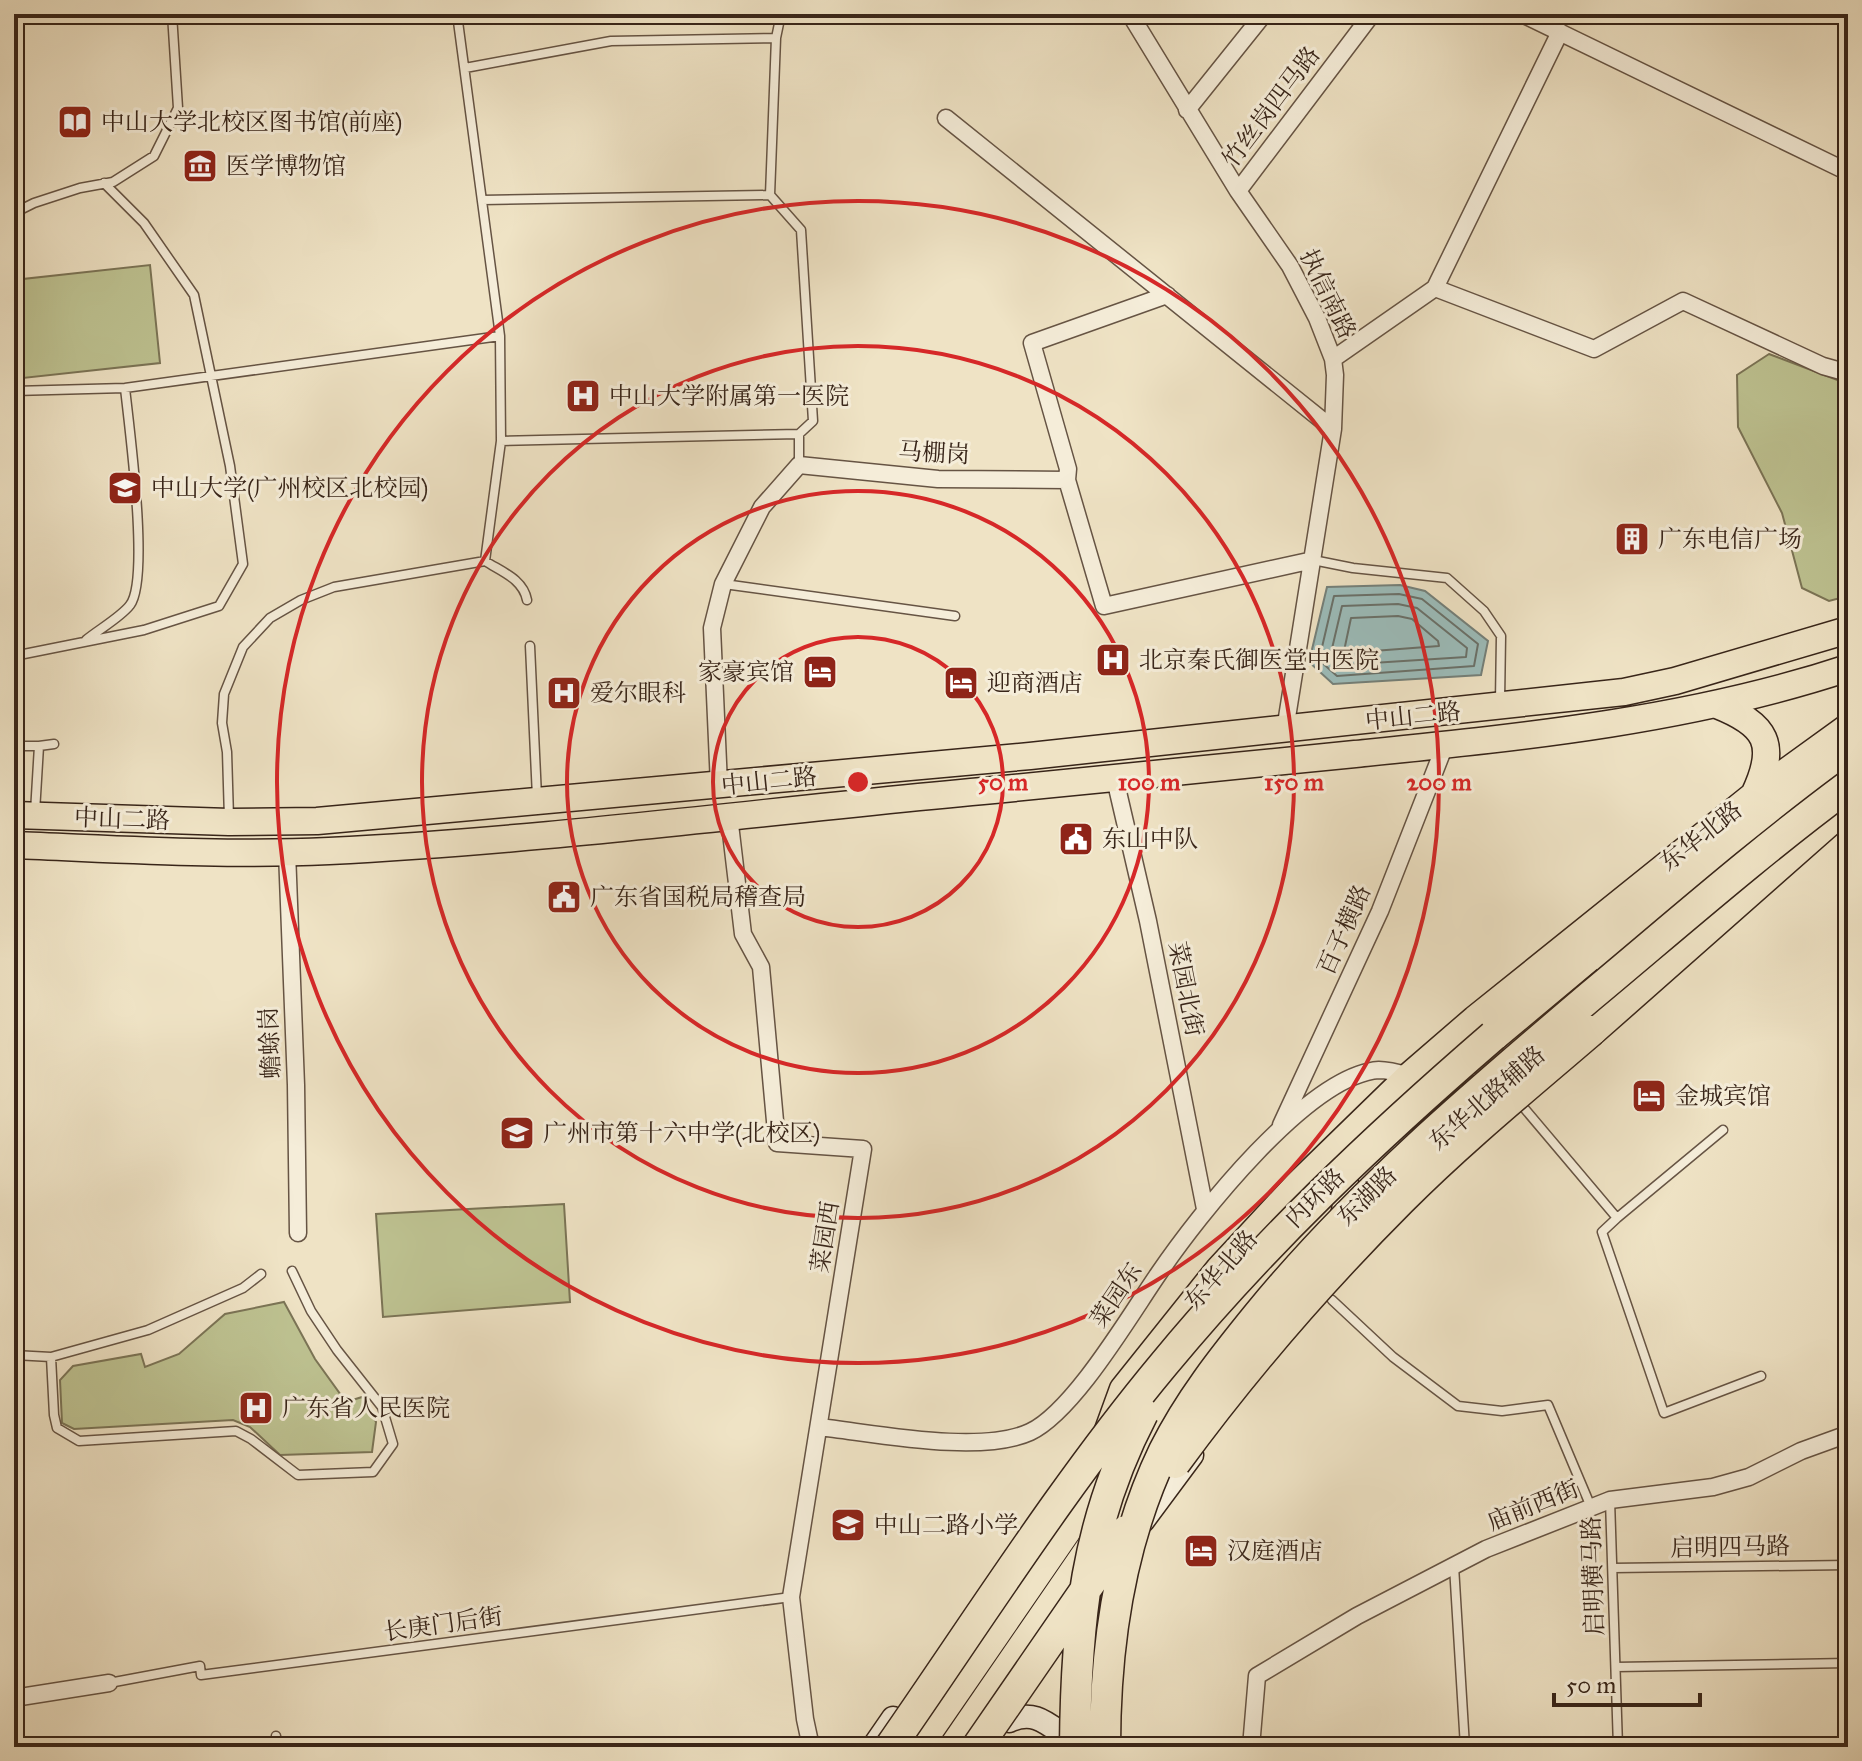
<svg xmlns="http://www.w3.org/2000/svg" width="1862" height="1761" viewBox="0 0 1862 1761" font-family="'IM FELL Great Primer','Noto Serif SC',serif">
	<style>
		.green { fill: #bec392; stroke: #7b7456; stroke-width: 2 }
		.water { fill: #9cbdbb; stroke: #74807a; stroke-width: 2 }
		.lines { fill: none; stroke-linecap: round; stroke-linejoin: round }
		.shore { stroke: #6a716a; stroke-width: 2 }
		.lane-casing { stroke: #665444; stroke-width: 11 }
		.street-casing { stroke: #665444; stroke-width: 19 }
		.secondary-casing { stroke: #382519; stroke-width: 25 }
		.primary-casing { stroke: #382519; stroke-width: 29 }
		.highway-casing { stroke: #382519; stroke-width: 33 }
		.lane { stroke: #f5edd9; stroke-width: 8 }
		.street { stroke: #f5edd9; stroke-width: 16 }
		.secondary { stroke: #f5edd9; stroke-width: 22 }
		.primary { stroke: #efe3c5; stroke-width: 26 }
		.highway { stroke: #efe3c5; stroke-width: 30 }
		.highway-bridge-casing { stroke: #382519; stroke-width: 33; stroke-linecap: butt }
		.highway-bridge { stroke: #efe3c5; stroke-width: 30 }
		.ring { fill: none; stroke: #d62828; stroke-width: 4 }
		.labels { text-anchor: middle; stroke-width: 6; stroke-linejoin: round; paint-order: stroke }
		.street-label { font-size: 24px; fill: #382519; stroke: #f5edd9 }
		.poi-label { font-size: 24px; fill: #382519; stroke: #f5edd9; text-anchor: start }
		.centre { fill: #d62828; stroke: #f5edd9; stroke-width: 4 }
		.ring-label { font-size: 24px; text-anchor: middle; font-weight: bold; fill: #d62828; stroke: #f5edd9; stroke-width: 6; stroke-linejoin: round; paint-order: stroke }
	</style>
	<rect width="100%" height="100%" fill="#efe3c5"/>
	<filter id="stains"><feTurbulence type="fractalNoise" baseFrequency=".0025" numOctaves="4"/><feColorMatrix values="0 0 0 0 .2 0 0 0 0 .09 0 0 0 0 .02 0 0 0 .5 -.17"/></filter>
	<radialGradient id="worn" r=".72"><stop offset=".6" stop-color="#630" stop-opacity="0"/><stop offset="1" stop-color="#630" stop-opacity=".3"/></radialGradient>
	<path class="green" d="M150 265 160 363 14 379V280Z
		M1769 354 1848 384V596L1829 601 1802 588 1782 513 1738 427 1737 375Z
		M564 1204 570 1302 383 1317 376 1214Z
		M284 1302 315 1359 346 1402 362 1397 376 1422 372 1452 280 1455 250 1427 233 1420 74 1429 62 1423 60 1380 73 1366 141 1354 145 1367 179 1354 225 1314Z"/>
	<path class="water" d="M1400 585 1425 591 1488 641 1481 675 1333 684 1309 662 1327 587Z"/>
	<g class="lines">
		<path class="shore" d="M1399 594 1422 599 1478 644 1474 666 1337 676 1319 660 1334 596Z
			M1398 604 1417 608 1467 648 1466 657 1341 665 1330 657 1342 606Z
			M1398 616 1412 619 1438 641 1439 646 1347 653 1344 651 1351 618Z"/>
		<g class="lane-casing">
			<path id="lane" d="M457 14 500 336 501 441 485 561C502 572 523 579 527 600
				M465 68 611 41 776 38
				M482 200 770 195
				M14 213 34 203 80 188 113 182 154 156 178 108 172 14
				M14 391 125 388 500 336
				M501 441 799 434 813 421 801 230 770 195 776 38 781 14
				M799 465V434
				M1313 560 1353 568 1447 578 1484 611 1501 636 1500 701
				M724 584 955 616
				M86 640C98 630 121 617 130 605 150 579 129 426 125 388
				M530 646 537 797
				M14 656 144 630 219 606 243 564 230 466 194 295 144 223 104 183
				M14 746H39L35 812
				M39 746 54 744
				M229 818 227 752 222 723 224 694 243 647 270 618 301 600 334 587 485 561
				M1519 1102 1617 1218 1602 1232 1664 1413 1761 1376
				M1617 1218 1723 1130
				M1332 1300 1393 1357 1458 1406 1502 1411 1548 1405 1591 1507
				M14 1355 51 1357 148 1330 243 1288 261 1274
				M51 1357 54 1415 57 1428 79 1441 236 1431 251 1439 298 1475 373 1472 393 1444 382 1407 337 1350 311 1311 292 1271
				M1610 1500 1618 1747
				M1454 1566 1465 1747
				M1613 1568 1848 1565
				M1616 1667 1848 1663
				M109 1683 200 1666 201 1675 791 1597
				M276 1736 277 1747"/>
		</g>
		<g class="street-casing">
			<path id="street" d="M1130 14 1238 191 1290 266 1317 318 1333 359 1335 375 1333 429 1285 730
				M1522 14 1848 172
				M1187 110 1264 14
				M946 118 1333 429
				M1238 191 1372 14
				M1435 288 1560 32
				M1333 359 1435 288 1594 349 1683 301 1823 366 1848 373
				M1067 480 1068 469 1032 343 1167 295
				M1115 779 1148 921 1205 1209
				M719 785 712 628 723 584 762 507 799 465 938 479 1067 480 1104 606 1313 560
				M729 816 743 934 761 967 777 1143 863 1149 791 1597 805 1719 811 1747
				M287 852 296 1085 298 1233
				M1281 1125 1380 911 1445 745
				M819 1427C874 1433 980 1455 1030 1432 1074 1411 1130 1315 1159 1273 1197 1217 1308 1075 1379 1070 1389 1070 1399 1073 1409 1076
				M14 1698 109 1683
				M1251 1747 1257 1676 1357 1616 1486 1549 1610 1500 1713 1487 1749 1477 1801 1451 1848 1434"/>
		</g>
		<g class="secondary-casing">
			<path id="secondary" d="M1143 1521 1192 1455
				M1009 1721C1031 1711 1043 1720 1061 1733
				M873 1747 893 1718"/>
		</g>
		<g class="primary-casing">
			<path id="primary" d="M1717 705C1767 725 1778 744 1754 795
				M14 815 229 822 317 821 1030 756 1624 692 1675 681 1848 630
				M14 845C119 849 224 856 329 851 555 840 779 809 1004 789 1121 778 1238 765 1355 754 1522 737 1688 721 1848 668
				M1608 963 1764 830
				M1372 1179 1420 1109
				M1138 1437 1196 1361 1300 1237 1318 1206
				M1075 1521 1123 1389 1219 1269 1297 1185 1409 1076 1475 1019 1754 795 1848 727
				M919 1747 1085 1506
				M952 1747 1154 1453"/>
		</g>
		<g class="highway-casing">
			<path id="highway" d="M1591 1031 1848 804
				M1493 1036 1723 844 1848 752"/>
		</g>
		<use href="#lane" class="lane"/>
		<use href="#street" class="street"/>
		<use href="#secondary" class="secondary"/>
		<use href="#primary" class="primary"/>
		<use href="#highway" class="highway"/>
		<g class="highway-bridge-casing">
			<path id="highway-bridge" d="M1175 1463C1243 1370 1319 1282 1401 1200 1461 1140 1527 1086 1591 1031
				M890 1747C979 1619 1064 1484 1164 1364 1264 1243 1375 1138 1493 1036
				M977 1747 1126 1531
				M1075 1747C1076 1624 1085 1524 1143 1413
				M1105 1747C1105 1646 1120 1542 1164 1451 1189 1401 1223 1358 1258 1315 1356 1195 1474 1095 1592 995 1677 924 1759 852 1848 786"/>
		</g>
		<use href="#highway-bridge" class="highway-bridge"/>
	</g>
	<g class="ring">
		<circle cx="858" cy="782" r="145"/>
		<circle cx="858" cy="782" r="291"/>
		<circle cx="858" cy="782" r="436"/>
		<circle cx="858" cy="782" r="581"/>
	</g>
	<defs>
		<g id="library-square" transform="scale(1.8)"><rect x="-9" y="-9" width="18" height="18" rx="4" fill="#8f2418" stroke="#f5edd9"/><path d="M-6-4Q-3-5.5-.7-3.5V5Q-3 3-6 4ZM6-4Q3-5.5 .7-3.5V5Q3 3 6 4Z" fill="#fff"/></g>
		<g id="museum-square" transform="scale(1.8)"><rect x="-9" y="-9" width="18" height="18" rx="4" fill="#8f2418" stroke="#f5edd9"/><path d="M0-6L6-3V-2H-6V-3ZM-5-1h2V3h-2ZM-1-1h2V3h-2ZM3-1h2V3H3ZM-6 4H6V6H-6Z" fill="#fff"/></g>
		<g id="hospital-square" transform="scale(1.8)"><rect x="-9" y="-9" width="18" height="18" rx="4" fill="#8f2418" stroke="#f5edd9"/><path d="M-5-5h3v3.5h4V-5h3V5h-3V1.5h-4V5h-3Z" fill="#fff"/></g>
		<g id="university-square" transform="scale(1.8)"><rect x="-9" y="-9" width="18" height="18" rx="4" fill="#8f2418" stroke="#f5edd9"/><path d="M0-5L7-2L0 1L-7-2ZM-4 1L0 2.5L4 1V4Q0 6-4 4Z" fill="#fff"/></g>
		<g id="building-square" transform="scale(1.8)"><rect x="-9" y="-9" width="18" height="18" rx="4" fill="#8f2418" stroke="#f5edd9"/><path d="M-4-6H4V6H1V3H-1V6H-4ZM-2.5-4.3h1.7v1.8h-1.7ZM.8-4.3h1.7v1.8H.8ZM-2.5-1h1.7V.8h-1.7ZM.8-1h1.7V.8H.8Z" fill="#fff"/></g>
		<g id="hotel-square" transform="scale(1.8)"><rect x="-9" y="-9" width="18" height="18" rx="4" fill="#8f2418" stroke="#f5edd9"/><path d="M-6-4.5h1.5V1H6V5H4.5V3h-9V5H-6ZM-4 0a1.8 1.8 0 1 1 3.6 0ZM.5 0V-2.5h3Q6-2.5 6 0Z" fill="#fff"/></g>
		<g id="civic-square" transform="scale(1.8)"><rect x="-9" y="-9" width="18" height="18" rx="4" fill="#8f2418" stroke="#f5edd9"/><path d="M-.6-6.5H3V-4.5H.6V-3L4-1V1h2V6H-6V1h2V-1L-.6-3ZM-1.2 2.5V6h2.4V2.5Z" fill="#fff"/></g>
		<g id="school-square" transform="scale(1.8)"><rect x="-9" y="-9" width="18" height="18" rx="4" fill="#8f2418" stroke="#f5edd9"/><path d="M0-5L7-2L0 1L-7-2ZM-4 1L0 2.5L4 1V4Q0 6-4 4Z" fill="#fff"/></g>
	</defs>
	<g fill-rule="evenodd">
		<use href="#library-square" x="75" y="122"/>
		<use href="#museum-square" x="200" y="166"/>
		<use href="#hospital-square" x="583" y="396"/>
		<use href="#university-square" x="125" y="488"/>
		<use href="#building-square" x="1632" y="539"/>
		<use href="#hospital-square" x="1113" y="660"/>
		<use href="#hotel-square" x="820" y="672"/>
		<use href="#hotel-square" x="961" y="683"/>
		<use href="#hospital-square" x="564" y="693"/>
		<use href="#civic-square" x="1076" y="839"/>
		<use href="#civic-square" x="564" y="897"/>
		<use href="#hotel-square" x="1649" y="1096"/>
		<use href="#school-square" x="517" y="1133"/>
		<use href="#hospital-square" x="256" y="1408"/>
		<use href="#school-square" x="848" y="1525"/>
		<use href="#hotel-square" x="1201" y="1551"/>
	</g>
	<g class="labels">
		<g class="street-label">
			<text transform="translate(1271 107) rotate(-53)" y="8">竹丝岗四马路</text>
			<text transform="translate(1328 294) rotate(64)" y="8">执信南路</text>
			<text transform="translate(934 453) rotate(3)" y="8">马棚岗</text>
			<text transform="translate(1413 716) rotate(-6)" y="8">中山二路</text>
			<text transform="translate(769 781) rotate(-6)" y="8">中山二路</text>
			<text transform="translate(122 819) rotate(2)" y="8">中山二路</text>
			<text transform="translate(1701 836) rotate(-38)" y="8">东华北路</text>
			<text transform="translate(1344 930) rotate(-66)" y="8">百子横路</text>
			<text transform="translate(1186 989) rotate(79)" y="8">菜园北街</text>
			<text transform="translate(270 1043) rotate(-93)" y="8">蟾蜍岗</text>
			<text transform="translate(1487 1098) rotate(-41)" y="8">东华北路辅路</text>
			<text transform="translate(1367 1196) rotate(-45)" y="8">东湖路</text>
			<text transform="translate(1315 1198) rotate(-45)" y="8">内环路</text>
			<text transform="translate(825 1237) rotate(-81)" y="8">菜园西</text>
			<text transform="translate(1221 1270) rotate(-49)" y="8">东华北路</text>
			<text transform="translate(1116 1295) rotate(-56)" y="8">菜园东</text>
			<text transform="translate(1533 1505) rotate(-22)" y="8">庙前西街</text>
			<text transform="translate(1730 1547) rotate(-1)" y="8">启明四马路</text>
			<text transform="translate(1593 1576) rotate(-92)" y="8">启明横马路</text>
			<text transform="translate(443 1624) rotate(-8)" y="8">长庚门后街</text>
		</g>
		<g class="poi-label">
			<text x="101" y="130">中山大学北校区图书馆(前座)</text>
			<text x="226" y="174">医学博物馆</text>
			<text x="609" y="404">中山大学附属第一医院</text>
			<text x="151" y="496">中山大学(广州校区北校园)</text>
			<text x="1658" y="547">广东电信广场</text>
			<text x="1139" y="668">北京秦氏御医堂中医院</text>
			<text x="794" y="680" text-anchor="end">家豪宾馆</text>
			<text x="987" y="691">迎商酒店</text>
			<text x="590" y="701">爱尔眼科</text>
			<text x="1102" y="847">东山中队</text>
			<text x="590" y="905">广东省国税局稽查局</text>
			<text x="1675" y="1104">金城宾馆</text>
			<text x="543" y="1141">广州市第十六中学(北校区)</text>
			<text x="282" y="1416">广东省人民医院</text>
			<text x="874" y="1533">中山二路小学</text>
			<text x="1227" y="1559">汉庭酒店</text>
		</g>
	</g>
	<circle cx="858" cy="782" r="12" class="centre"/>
	<g class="ring-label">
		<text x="1003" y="790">50 m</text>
		<text x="1149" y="790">100 m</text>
		<text x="1294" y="790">150 m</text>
		<text x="1439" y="790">200 m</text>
	</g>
	<rect width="1862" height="1761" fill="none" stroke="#efe3c5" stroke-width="48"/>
	<rect x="16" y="16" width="1830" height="1729" fill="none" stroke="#382519" stroke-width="4"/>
	<rect x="24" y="24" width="1814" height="1713" fill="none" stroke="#382519" stroke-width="2"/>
	<path d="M1554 1693v12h146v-12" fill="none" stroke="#382519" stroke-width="4"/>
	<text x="1566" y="1693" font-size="24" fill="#382519" stroke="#f5edd9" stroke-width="6" paint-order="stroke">50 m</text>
	<rect width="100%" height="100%" filter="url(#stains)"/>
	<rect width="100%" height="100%" fill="url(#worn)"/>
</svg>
